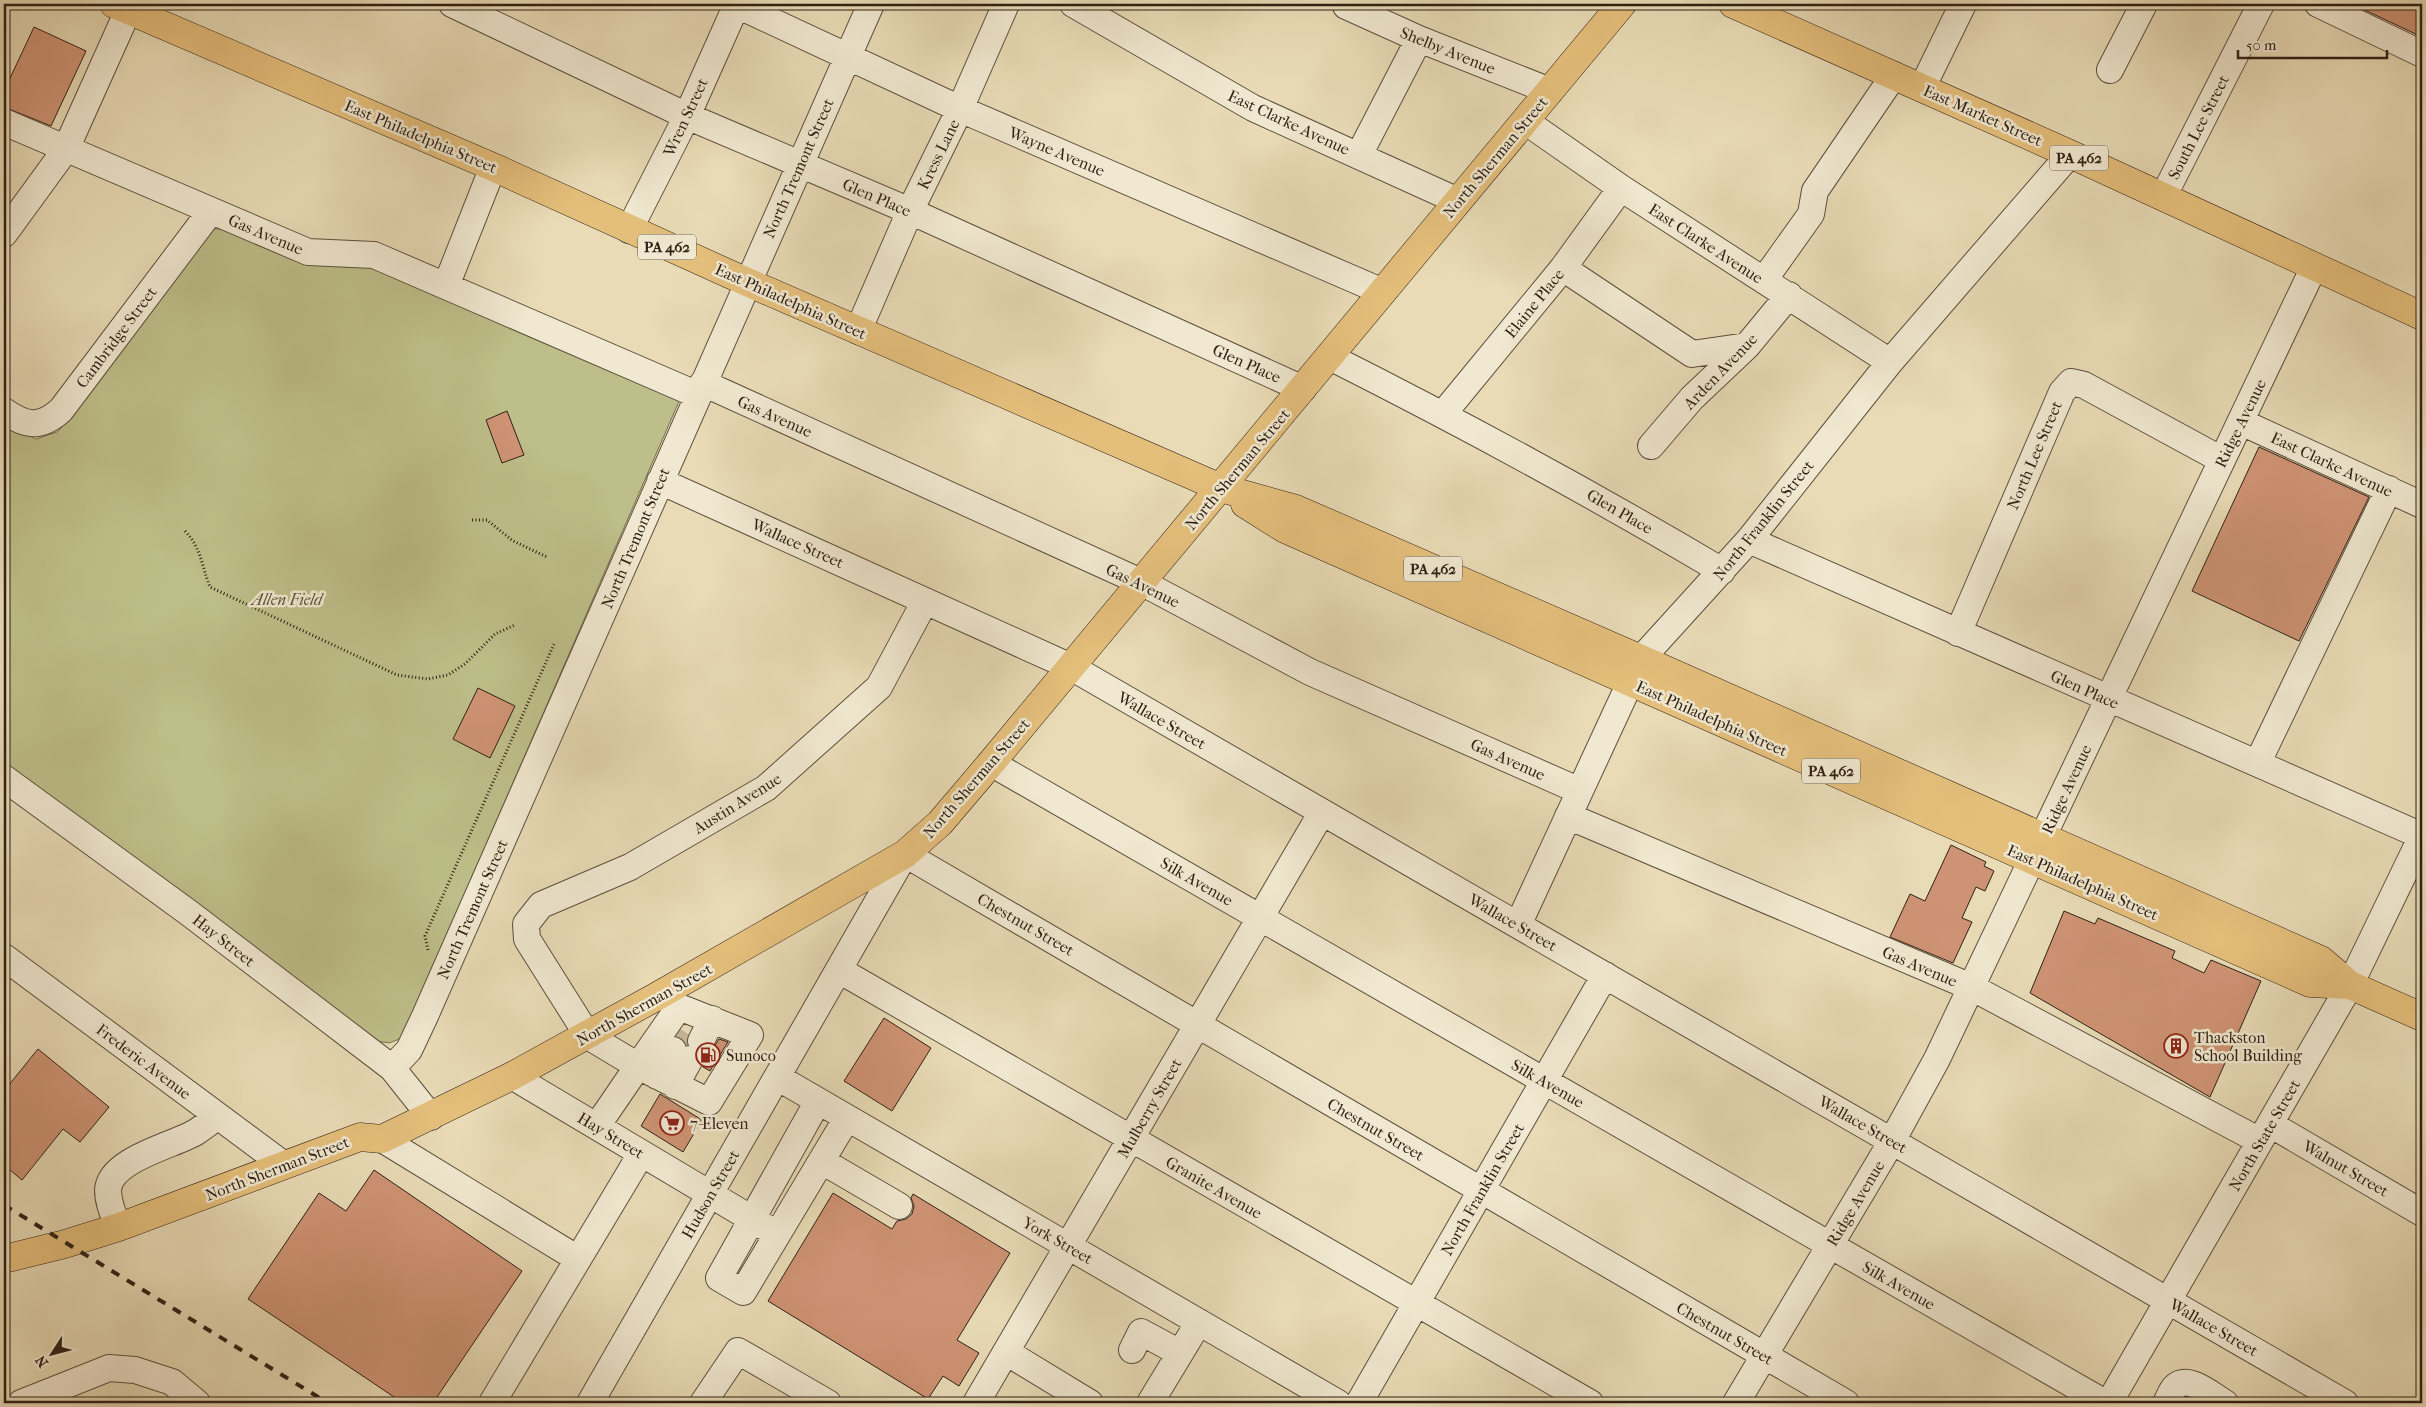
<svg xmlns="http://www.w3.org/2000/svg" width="2426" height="1407" viewBox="0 0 2426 1407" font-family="'IM FELL French Canon',serif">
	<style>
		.green { fill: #bdbe89; stroke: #766f4f }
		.building { fill: #ce9374; stroke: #2f2015 }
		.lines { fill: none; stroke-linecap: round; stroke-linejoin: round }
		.minor-tunnel { stroke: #c3b696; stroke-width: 26; stroke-dasharray: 26 13; stroke-linecap: butt }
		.minor-casing { stroke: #5d4f3d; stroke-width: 28 }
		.major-casing { stroke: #2f2015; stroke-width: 29 }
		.path { stroke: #2f2015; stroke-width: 3; stroke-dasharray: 1 2.5; stroke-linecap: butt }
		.minor { stroke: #f0e8d0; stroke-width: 26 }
		.major { stroke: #e4be7b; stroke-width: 28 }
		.rail { stroke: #2f2015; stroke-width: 4; stroke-dasharray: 9 9; stroke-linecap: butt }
		.labels { text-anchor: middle; stroke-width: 5; stroke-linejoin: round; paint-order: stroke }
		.shield { fill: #f0e8d0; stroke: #695c4d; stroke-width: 1 }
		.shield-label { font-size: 15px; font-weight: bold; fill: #2f2015 }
		.street-label { font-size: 16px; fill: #2f2015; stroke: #f0e8d0 }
		.park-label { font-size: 16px; font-style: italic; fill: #5a4f38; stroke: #f0e8d0 }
		.poi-label { font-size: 16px; fill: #2f2015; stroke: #f0e8d0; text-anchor: start }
	</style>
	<rect width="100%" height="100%" fill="#e8dbb6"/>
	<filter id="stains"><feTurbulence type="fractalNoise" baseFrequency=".004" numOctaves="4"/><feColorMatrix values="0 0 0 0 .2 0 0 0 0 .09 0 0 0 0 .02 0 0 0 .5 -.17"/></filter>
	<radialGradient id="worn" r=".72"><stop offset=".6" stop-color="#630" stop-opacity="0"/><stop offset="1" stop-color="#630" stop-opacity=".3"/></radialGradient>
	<path class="green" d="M213 229H225L374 265 680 399 402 1038 389 1043 377 1041 4 764V423L36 439 57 432 66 423 198 241Z"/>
	<path class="building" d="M2352 4H2422V37Z
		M34 27 86 51 51 126 4 107V91Z
		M507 411 524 455 502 463 486 420Z
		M2259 447 2369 497 2299 641 2192 591Z
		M478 688 515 706 490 758 453 739Z
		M1951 845 1986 862 1984 866 1994 871 1985 891 1976 887 1962 918 1972 922 1953 963 1890 937 1910 894 1925 901Z
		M2064 911 2095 924 2098 918 2175 951 2172 958 2204 973 2211 960 2261 981 2210 1097 2030 993Z
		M884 1018 931 1048 892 1111 844 1081Z
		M719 1039 728 1042 710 1071 703 1067 704 1055 710 1053Z
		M38 1049 109 1107 80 1142 63 1129 22 1180 4 1165V1091Z
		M660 1094 702 1120 683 1152 641 1126Z
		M374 1170 522 1271 433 1403H403L248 1299 319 1193 346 1211Z
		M833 1193 892 1229 897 1221 906 1219 912 1214 914 1206 911 1198 913 1194 1010 1253 957 1340 979 1353 959 1386 943 1376 928 1399 768 1301Z"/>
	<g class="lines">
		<path class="minor-tunnel" d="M673 1050 685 1032"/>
		<g class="minor-casing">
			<path id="minor" d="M452 4 687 116 910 211 1303 389
				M735 4 960 109 1383 292
				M1073 4 1253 108 1458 201
				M2318 4 2422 54
				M1346 6 1419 39 1550 91
				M2110 70 2144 4
				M1922 88 1963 4
				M1525 121 1621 188 1890 362
				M4 122 308 252 374 255 698 395
				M1359 155 1419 39
				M2163 197 2261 4
				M629 230 687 116 737 4
				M4 234 66 149 131 4
				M1563 268 1692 354 1747 346
				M1764 280 1811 214 1815 191 1894 75
				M446 286 493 167
				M858 331 910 211 960 109 1006 4
				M1330 357C1463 424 1594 495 1722 571
				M703 383 1143 583 1310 672 1580 791
				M4 411C26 426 40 429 61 410L211 211
				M1443 414 1563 268 1621 188
				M2241 422 2422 505
				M1651 446 1692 398 1747 346 1789 295
				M660 481 1071 667 2345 1403
				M1749 540 2422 836
				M1958 633 2062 392 2071 382 2084 385 2222 460
				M2258 762 2389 489
				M991 763 2105 1403
				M4 778 189 913 392 1068 431 1117
				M1568 816 1971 987 2260 1141
				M1518 925 1641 659 1749 540 1890 362 2070 154
				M4 957 284 1165
				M839 970 1590 1403
				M679 1007 750 1035 709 1102 638 1066Z
				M701 1041 712 1019
				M392 1068 409 1050 425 1016 871 4
				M512 1076 767 1228
				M657 1076 673 1050
				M777 1077 1338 1403
				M675 1086 690 1059
				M818 1101 719 1278 743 1292 847 1118
				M2270 1124 2422 1213
				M597 1126 638 1066 588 1036 527 939 526 924 541 905 630 867 766 788 879 687 925 601
				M382 1139 578 1259
				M822 1161 899 1206
				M119 1227C113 1215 108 1203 108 1190 110 1159 175 1145 196 1132 204 1127 211 1121 218 1116
				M1132 1350 1141 1332 1180 1353
				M1006 1352 1090 1403
				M21 1403 109 1368 135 1370 172 1382 197 1403
				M492 1403 641 1154
				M590 1403 905 854 1846 1403
				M703 1403 738 1351 828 1403
				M976 1403 1322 812
				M1150 1403 1199 1322
				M1359 1403 1605 975
				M1736 1403 1892 1141 1937 1059 2314 267
				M2109 1403 2350 985 2422 836
				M2166 1403C2169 1398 2171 1390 2176 1386 2189 1375 2213 1396 2225 1403"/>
		</g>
		<g class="major-casing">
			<path id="major" d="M114 4 493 167 747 282 1221 488 1296 509 1641 659 2321 960 2350 985 2422 1017
				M1733 4 2070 154 2422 316
				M1245 504 1285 529 2310 983 2350 985
				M4 1259 65 1244 119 1227 360 1137 382 1139 512 1076 654 998 905 854 940 823 991 763 1622 4"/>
		</g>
		<path class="path" d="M472 520H487L513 541 547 557
			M185 531C202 549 201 565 210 587L397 675 428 679 448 675 465 664 495 634 515 625
			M428 950 425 936 554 644"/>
		<use href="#minor" class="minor"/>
		<use href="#major" class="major"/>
		<path class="rail" d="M4 1205 328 1403"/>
	</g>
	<defs>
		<g id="building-ring" transform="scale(1.25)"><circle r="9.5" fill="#f0e8d0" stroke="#8f2418" stroke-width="1.5"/><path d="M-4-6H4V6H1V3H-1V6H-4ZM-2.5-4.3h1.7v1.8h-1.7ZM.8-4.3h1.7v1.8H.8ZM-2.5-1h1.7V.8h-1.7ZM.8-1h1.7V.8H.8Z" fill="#8f2418"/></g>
		<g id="fuel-ring" transform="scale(1.25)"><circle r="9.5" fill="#f0e8d0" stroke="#8f2418" stroke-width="1.5"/><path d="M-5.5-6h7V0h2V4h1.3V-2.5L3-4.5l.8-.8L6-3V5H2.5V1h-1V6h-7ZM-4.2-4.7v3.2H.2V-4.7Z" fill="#8f2418"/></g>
		<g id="supermarket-ring" transform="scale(1.25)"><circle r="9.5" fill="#f0e8d0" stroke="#8f2418" stroke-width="1.5"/><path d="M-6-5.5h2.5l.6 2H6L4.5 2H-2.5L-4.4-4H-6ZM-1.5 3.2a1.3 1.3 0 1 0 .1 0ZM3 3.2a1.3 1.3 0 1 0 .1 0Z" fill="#8f2418"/></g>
	</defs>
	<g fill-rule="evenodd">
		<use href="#building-ring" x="2176" y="1046"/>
		<use href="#fuel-ring" x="708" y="1055"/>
		<use href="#supermarket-ring" x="672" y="1123"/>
	</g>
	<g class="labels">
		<g class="shield">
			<rect x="2050" y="145.5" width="58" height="25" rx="4"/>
			<rect x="638" y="234.5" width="58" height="25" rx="4"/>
			<rect x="1404" y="556.5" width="58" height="25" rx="4"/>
			<rect x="1802" y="758.5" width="58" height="25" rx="4"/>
		</g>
		<g class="shield-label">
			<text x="2079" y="163">PA 462</text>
			<text x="667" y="252">PA 462</text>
			<text x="1433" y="574">PA 462</text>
			<text x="1831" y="776">PA 462</text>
		</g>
		<g class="street-label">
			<text transform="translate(1448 50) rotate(22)" y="6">Shelby Avenue</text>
			<text transform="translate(1983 115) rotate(24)" y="6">East Market Street</text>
			<text transform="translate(685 117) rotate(-65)" y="6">Wren Street</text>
			<text transform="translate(1289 122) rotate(25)" y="6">East Clarke Avenue</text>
			<text transform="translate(2198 127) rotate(-63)" y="6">South Lee Street</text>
			<text transform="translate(421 136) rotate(23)" y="6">East Philadelphia Street</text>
			<text transform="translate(1057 151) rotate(23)" y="6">Wayne Avenue</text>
			<text transform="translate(938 154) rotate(-64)" y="6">Kress Lane</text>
			<text transform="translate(1495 157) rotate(-50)" y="6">North Sherman Street</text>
			<text transform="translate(798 168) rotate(-66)" y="6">North Tremont Street</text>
			<text transform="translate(877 197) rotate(23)" y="6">Glen Place</text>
			<text transform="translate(266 234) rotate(23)" y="6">Gas Avenue</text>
			<text transform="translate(1706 243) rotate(33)" y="6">East Clarke Avenue</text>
			<text transform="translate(791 301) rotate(24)" y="6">East Philadelphia Street</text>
			<text transform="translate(1534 303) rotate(-51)" y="6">Elaine Place</text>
			<text transform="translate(116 337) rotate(-53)" y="6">Cambridge Street</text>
			<text transform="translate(1247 363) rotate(24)" y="6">Glen Place</text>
			<text transform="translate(1720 371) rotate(-46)" y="6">Arden Avenue</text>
			<text transform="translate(775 416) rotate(24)" y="6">Gas Avenue</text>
			<text transform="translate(2240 423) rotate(-64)" y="6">Ridge Avenue</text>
			<text transform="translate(2034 455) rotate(-67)" y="6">North Lee Street</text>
			<text transform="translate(2332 464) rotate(25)" y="6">East Clarke Avenue</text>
			<text transform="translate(1237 469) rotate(-50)" y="6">North Sherman Street</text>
			<text transform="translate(1620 511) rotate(30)" y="6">Glen Place</text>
			<text transform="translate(1763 520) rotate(-51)" y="6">North Franklin Street</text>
			<text transform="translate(635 538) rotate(-67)" y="6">North Tremont Street</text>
			<text transform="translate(798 543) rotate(24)" y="6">Wallace Street</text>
			<text transform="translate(1143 585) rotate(26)" y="6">Gas Avenue</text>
			<text transform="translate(2085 689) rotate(24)" y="6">Glen Place</text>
			<text transform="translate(1712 718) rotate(24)" y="6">East Philadelphia Street</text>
			<text transform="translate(1162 720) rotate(30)" y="6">Wallace Street</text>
			<text transform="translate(1508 759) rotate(24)" y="6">Gas Avenue</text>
			<text transform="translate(976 778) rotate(-49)" y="6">North Sherman Street</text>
			<text transform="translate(2066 789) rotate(-65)" y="6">Ridge Avenue</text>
			<text transform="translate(737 803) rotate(-32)" y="6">Austin Avenue</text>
			<text transform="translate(1197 881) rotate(30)" y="6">Silk Avenue</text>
			<text transform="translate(2083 882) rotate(24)" y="6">East Philadelphia Street</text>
			<text transform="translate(472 909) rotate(-66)" y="6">North Tremont Street</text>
			<text transform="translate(1513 922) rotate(30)" y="6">Wallace Street</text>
			<text transform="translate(1026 924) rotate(30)" y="6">Chestnut Street</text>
			<text transform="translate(224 940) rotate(38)" y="6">Hay Street</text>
			<text transform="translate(1920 966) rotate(23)" y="6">Gas Avenue</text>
			<text transform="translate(644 1004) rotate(-29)" y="6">North Sherman Street</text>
			<text transform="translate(144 1061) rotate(37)" y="6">Frederic Avenue</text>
			<text transform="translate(1548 1083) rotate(30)" y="6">Silk Avenue</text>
			<text transform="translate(1149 1108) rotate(-60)" y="6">Mulberry Street</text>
			<text transform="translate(1863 1124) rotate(30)" y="6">Wallace Street</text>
			<text transform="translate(1376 1129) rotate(30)" y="6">Chestnut Street</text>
			<text transform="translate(611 1135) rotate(31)" y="6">Hay Street</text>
			<text transform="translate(2264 1135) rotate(-60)" y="6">North State Street</text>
			<text transform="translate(277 1168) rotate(-21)" y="6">North Sherman Street</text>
			<text transform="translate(2346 1168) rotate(30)" y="6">Walnut Street</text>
			<text transform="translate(1214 1187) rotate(30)" y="6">Granite Avenue</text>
			<text transform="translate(1482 1189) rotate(-60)" y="6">North Franklin Street</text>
			<text transform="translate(710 1194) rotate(-60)" y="6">Hudson Street</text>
			<text transform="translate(1855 1203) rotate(-59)" y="6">Ridge Avenue</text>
			<text transform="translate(1058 1240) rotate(30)" y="6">York Street</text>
			<text transform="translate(1899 1285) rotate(30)" y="6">Silk Avenue</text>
			<text transform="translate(2214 1327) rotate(30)" y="6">Wallace Street</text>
			<text transform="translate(1725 1333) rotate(30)" y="6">Chestnut Street</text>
		</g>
		<g class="park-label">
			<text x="287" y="605">Allen Field</text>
		</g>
		<g class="poi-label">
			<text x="2194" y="1043">Thackston<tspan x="2194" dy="18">School Building</tspan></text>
			<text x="726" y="1061">Sunoco</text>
			<text x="690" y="1129">7-Eleven</text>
		</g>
	</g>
	<rect width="2426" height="1407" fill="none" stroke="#e8dbb6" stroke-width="20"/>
	<rect x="5" y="5" width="2416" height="1397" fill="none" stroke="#2f2015" stroke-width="2.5"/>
	<rect x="10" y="10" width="2406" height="1387" fill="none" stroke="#2f2015"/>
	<g transform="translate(52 1354) rotate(234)" stroke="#f0e8d0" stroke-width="4" paint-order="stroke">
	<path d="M0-4L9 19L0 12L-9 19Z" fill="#2f2015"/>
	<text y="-8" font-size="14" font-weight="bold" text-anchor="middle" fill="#2f2015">N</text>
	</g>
	<path d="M2238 50v8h149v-8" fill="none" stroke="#2f2015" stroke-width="2.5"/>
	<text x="2246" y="50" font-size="15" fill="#2f2015" stroke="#f0e8d0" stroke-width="4" paint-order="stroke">50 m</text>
	<rect width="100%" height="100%" filter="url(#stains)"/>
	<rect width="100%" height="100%" fill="url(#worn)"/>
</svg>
